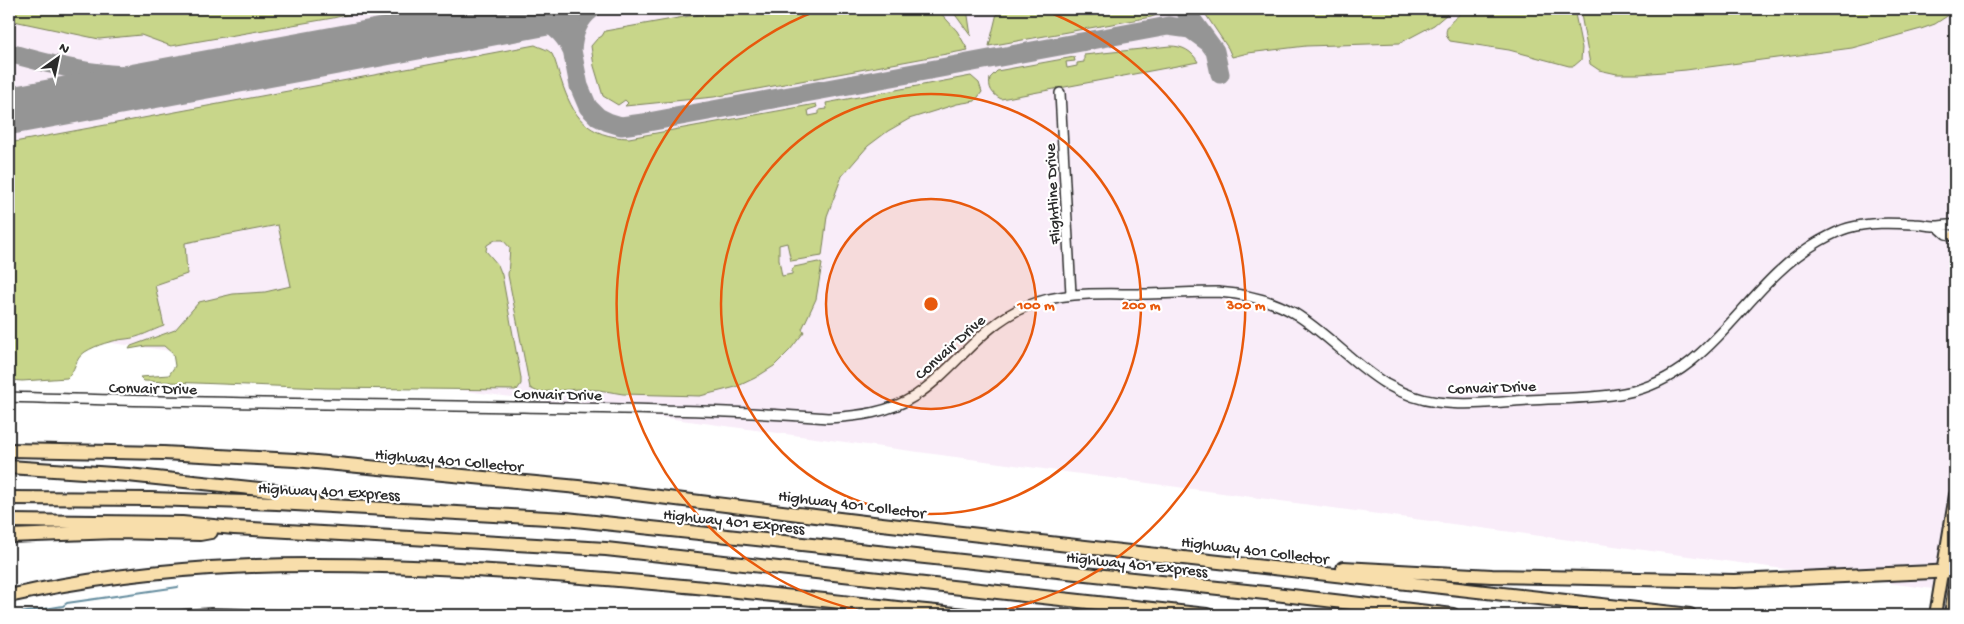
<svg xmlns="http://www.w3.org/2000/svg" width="1964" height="624" viewBox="0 0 1964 624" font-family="'Gochi Hand',sans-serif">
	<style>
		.built { fill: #f9edf9 }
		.green { fill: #c8d68a; stroke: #7a805a }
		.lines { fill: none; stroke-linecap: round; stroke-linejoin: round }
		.stream { stroke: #658d9f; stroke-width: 2 }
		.taxiway { stroke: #959595; stroke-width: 19 }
		.runway { stroke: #959595; stroke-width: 48 }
		.minor-casing { stroke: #2b2b2b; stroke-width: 12 }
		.major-casing { stroke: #2b2b2b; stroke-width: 14 }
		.highway-casing { stroke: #2b2b2b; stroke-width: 16 }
		.minor { stroke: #fff; stroke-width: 9 }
		.major { stroke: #f8deab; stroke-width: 10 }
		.highway { stroke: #f8deab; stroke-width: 12 }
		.ring { fill: none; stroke: #e8590c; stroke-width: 2.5 }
		.labels { text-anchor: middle; stroke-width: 4.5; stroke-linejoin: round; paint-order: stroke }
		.street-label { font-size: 16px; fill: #2b2b2b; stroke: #fff }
		.centre { fill: #e8590c; stroke: #fff; stroke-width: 2.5 }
		.ring-label { font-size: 15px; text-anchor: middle; font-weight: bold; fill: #e8590c; stroke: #fff; stroke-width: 4.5; stroke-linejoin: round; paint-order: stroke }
	</style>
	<rect width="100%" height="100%" fill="#fff"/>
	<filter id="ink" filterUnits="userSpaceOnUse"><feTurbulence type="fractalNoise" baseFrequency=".02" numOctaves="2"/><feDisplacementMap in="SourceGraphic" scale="10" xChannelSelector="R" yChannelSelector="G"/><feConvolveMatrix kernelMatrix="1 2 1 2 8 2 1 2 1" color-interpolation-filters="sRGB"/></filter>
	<g filter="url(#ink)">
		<path class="built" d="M9 9H1955V592L52 335 9 339Z"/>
		<path class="green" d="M9 9H371L333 18 171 46 141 35 99 39 9 20Z
			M729 9H937L957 31 968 50 714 97 625 106 628 103 625 100 618 105 603 96 594 66 591 46 597 39 602 36 605 31Z
			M951 9H967L971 36 970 35Z
			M998 9H1163L1160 14 1151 17 989 46Z
			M1202 9H1453L1434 25 1400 43 1306 46 1248 53 1232 57 1228 48Z
			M1465 9H1574L1582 48 1581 60 1574 66H1569L1509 50 1450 41C1438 28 1457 18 1465 9Z
			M1580 9H1955V11L1935 24 1921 29 1852 48 1686 70 1640 74H1617L1599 70 1590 64Z
			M535 45C541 48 548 49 552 54 556 61 558 72 561 80 573 117 587 137 629 138L816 104 817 107 808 110 809 116 819 114V110L827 109 826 103 971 76 979 83 982 92 975 101 957 104 909 119 888 131 868 146 842 176 827 216 822 256 791 261 787 243 779 245V260L782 276 792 274V270L794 267 818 262 822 264 816 299 802 329 804 332 790 350 774 366 755 378 736 387 700 396 623 394 599 390 578 389 538 392 530 388 508 275 510 248 503 240H495L487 245 486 251 498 265 502 275 521 378V384L517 390 325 388 144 381 140 377 169 375 175 366 173 354 164 346H146L129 349 131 346 175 330 199 302 233 294 265 292 291 286 278 225 185 243 187 274 155 285 164 326C152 330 139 338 126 339 113 340 96 345 85 352 74 359 76 371 67 378L22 381 9 380V143Z
			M1170 46C1183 46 1192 51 1198 62L1001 99C992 94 988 88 990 78L997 71 1074 57 1075 61 1066 62 1067 68 1077 66V63L1084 62V55Z"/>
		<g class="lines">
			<path class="stream" d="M9 615 63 606 67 603 178 587"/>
			<path class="taxiway" d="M564 9 579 86 588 107 598 117 608 122 621 126 643 123 1168 26 1190 29 1208 42
				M1184 9 1215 51 1220 74
				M456 29C499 21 549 0 572 51 573 34 578 19 592 9
				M379 43 486 9
				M9 53C42 62 75 71 110 74 149 78 190 73 229 70"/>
			<path class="runway" d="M9 111 560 9"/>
			<g class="minor-casing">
				<path id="minor" d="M1060 93 1071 294
					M1937 226 1946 234 1955 236
					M9 397C180 403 352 404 523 407 625 409 727 410 828 418 859 416 888 413 915 396 955 370 981 324 1027 306 1063 291 1100 294 1139 294 1165 294 1192 292 1218 292 1245 294 1270 299 1294 313 1327 333 1353 364 1386 384 1402 393 1419 400 1437 402 1467 406 1499 402 1528 400 1560 398 1593 399 1624 393 1714 376 1744 284 1818 242 1827 237 1837 231 1848 228 1869 222 1892 223 1914 224 1921 224 1928 226 1935 226 1942 226 1948 224 1955 225
					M183 615 211 613 276 615"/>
			</g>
			<g class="major-casing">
				<path id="major" d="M1954 236H1955
					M1935 615 1955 495
					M1950 615 1955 581"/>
			</g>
			<g class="highway-casing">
				<path id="highway" d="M9 450 163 453 295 460 578 487 864 522 1690 615
					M9 467 128 475 278 491 313 500
					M9 498 150 499 277 503 566 519 1275 594 1453 615
					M9 521 182 523 234 528 606 549 1207 615
					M9 536 116 532 200 534 211 532
					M1343 568 1492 576 1734 581 1955 571
					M9 596C162 561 319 561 475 570 639 579 802 598 965 615"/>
			</g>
			<use href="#minor" class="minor"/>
			<use href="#major" class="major"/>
			<use href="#highway" class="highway"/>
		</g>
	</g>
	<circle cx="931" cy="304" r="105" fill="#e8590c" fill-opacity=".12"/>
	<g class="ring">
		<circle cx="931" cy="304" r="105"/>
		<circle cx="931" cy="304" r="210"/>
		<path d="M882 615A315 315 0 0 1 821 9M1041 9A315 315 0 0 1 980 615"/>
	</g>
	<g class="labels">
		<g class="street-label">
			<text transform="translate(1051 194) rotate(-93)" y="6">Flightline Drive</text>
			<text transform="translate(949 346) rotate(-42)" y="6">Convair Drive</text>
			<text transform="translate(1492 386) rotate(-2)" y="6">Convair Drive</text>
			<text transform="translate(153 387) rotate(1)" y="6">Convair Drive</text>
			<text transform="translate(558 393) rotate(1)" y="6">Convair Drive</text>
			<text transform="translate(449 459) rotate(5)" y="6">Highway 401 Collector</text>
			<text transform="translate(329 490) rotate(3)" y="6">Highway 401 Express</text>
			<text transform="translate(852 503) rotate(7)" y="6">Highway 401 Collector</text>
			<text transform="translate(734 520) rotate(6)" y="6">Highway 401 Express</text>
			<text transform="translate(1255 549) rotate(7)" y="6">Highway 401 Collector</text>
			<text transform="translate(1137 563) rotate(6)" y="6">Highway 401 Express</text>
		</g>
	</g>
	<circle cx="931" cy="304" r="8" class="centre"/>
	<g class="ring-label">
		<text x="1036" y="309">100 m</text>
		<text x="1141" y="309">200 m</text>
		<text x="1246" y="309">300 m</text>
	</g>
	<rect width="1964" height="624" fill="none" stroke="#fff" stroke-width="30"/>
	<rect x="15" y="15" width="1934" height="594" fill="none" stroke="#2b2b2b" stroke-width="2" filter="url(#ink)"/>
	<g transform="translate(58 58) rotate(33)" stroke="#ffffff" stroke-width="4" paint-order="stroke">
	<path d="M0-4L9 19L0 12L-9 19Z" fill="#2b2b2b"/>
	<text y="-8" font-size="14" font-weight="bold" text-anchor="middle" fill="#2b2b2b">N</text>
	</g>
</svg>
